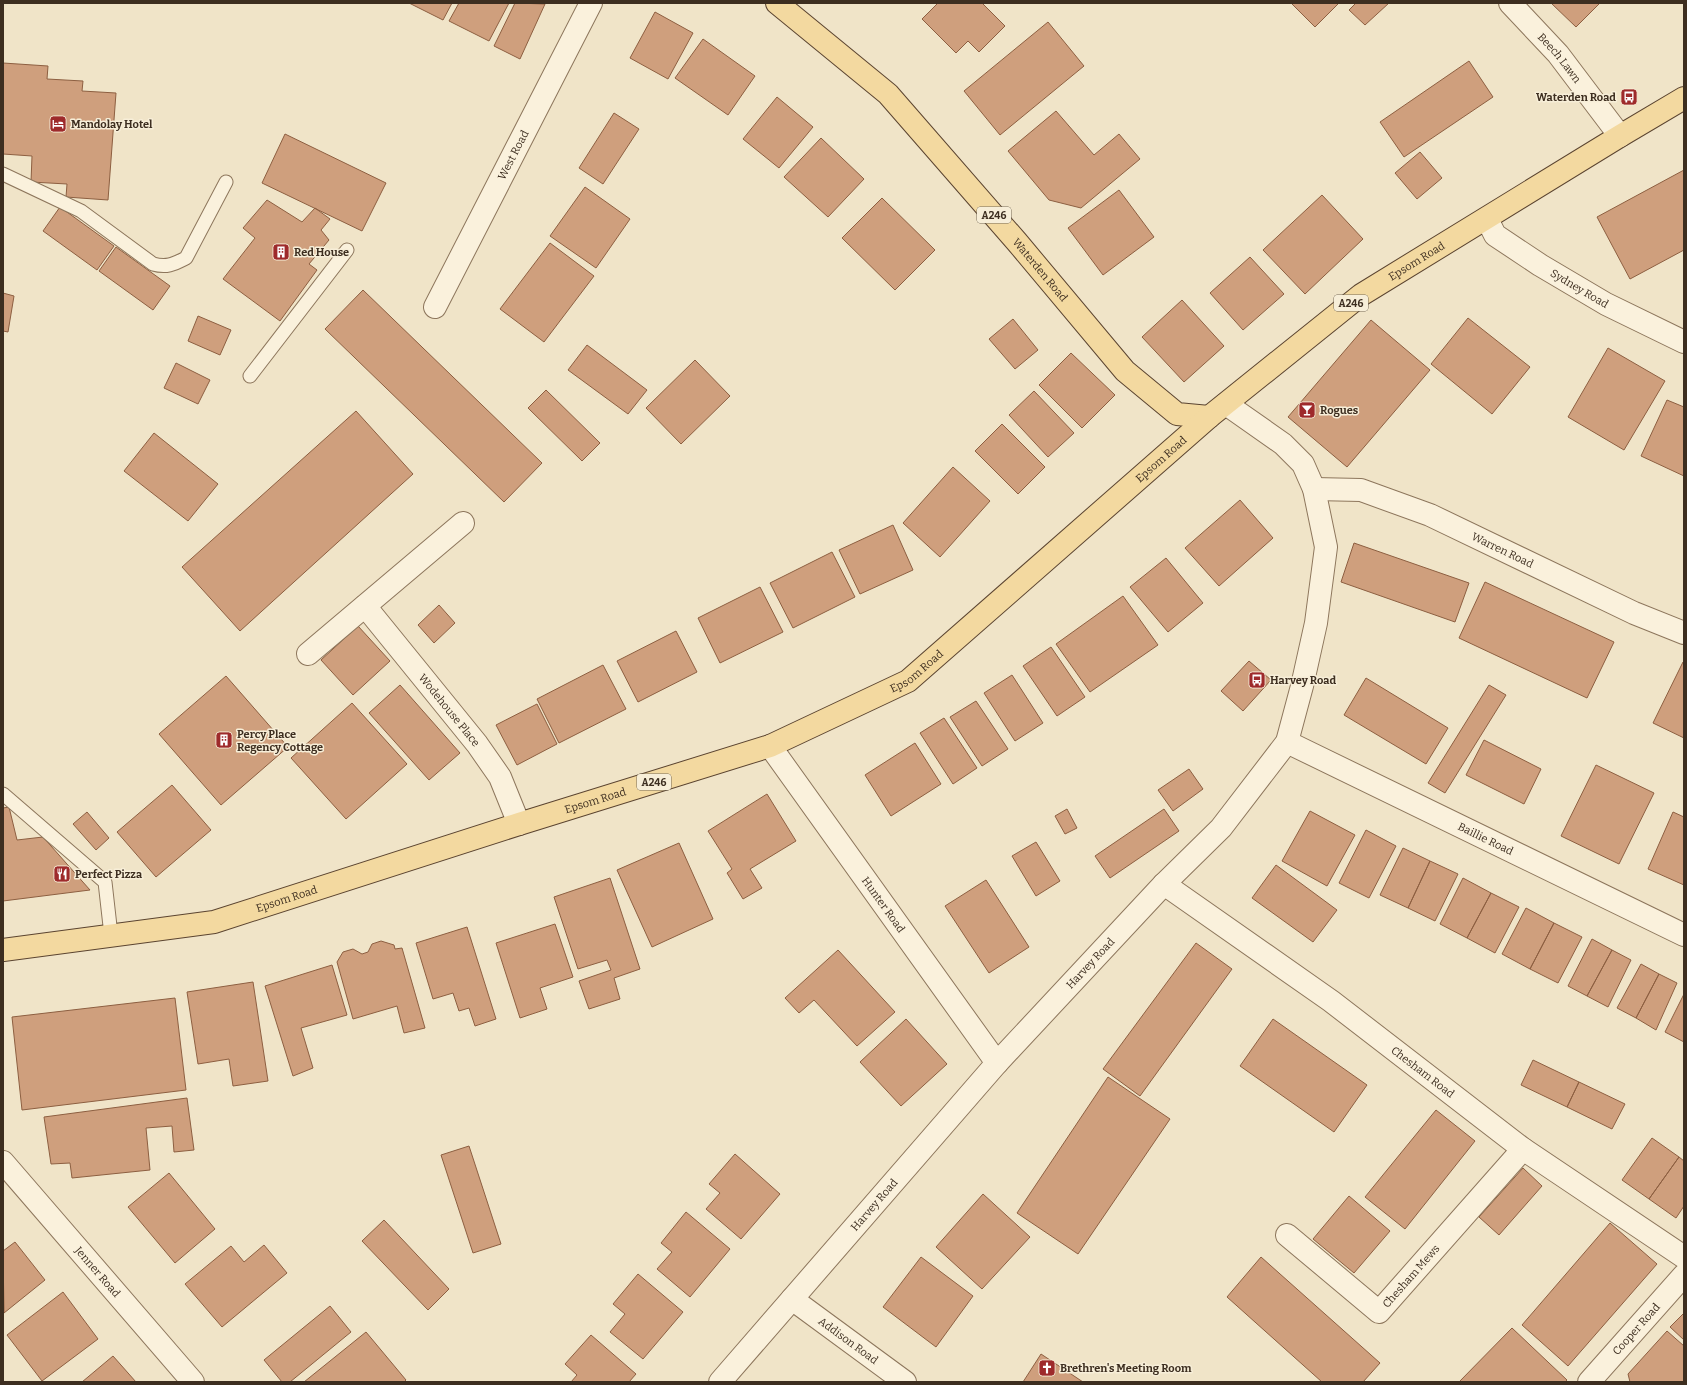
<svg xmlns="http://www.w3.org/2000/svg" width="1687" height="1385" viewBox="0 0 1687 1385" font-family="Bitter,serif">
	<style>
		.building { fill: #cf9f7d; stroke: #8d5f41 }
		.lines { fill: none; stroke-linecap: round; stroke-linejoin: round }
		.service-casing { stroke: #8d765c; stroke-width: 15 }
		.minor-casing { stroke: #8d765c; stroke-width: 24 }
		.primary-casing { stroke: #5b4430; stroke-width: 24 }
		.service { stroke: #faf1dc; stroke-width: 13 }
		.minor { stroke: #faf1dc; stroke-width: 22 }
		.primary { stroke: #f3d9a0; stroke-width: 22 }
		.labels { text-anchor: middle; stroke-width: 3; stroke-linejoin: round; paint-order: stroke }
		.shield { fill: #f7eed8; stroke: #756857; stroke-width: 1 }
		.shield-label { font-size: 10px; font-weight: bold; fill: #3d2e20 }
		.street-label { font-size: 11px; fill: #3d2e20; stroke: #f7eed8 }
		.poi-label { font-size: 11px; font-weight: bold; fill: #3d2e20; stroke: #f7eed8; text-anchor: start }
	</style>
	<rect width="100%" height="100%" fill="#f0e4c8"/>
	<path class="building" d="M409 3H452L443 20Z
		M459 3H509L489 41 449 21Z
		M515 3 545 4 520 59 494 46Z
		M938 3H982L1005 26 979 52 968 41 956 53 922 19Z
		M1291 3H1339L1315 27Z
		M1356 3H1389L1365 25 1349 10Z
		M1551 3H1600L1576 27Z
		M655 12 693 33 668 79 630 58Z
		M1048 22 1084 66 1000 135 964 91Z
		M703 39 755 76 728 115 675 78Z
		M1469 61 1493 97 1404 157 1380 122Z
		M3 63 48 66 47 79 83 81 82 91 116 93 108 200 66 197 67 184 31 182 32 156 3 154Z
		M777 97 813 127 779 168 743 139Z
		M1056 111 1094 155 1119 134 1140 159 1081 208 1049 200 1008 151Z
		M614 113 639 129 603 184 579 168Z
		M285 134 386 183 362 231 262 183Z
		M821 138 864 179 828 217 784 177Z
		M1420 152 1442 178 1417 199 1395 173Z
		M1684 170V250L1630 279 1597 217Z
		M585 187 630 219 596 268 550 236Z
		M1119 190 1154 237 1103 275 1068 228Z
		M1322 195 1363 239 1305 294 1263 250Z
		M882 198 935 250 895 290 842 238Z
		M267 200 302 222 315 208 330 219 321 230 329 240 309 264 317 270 280 321 223 279 255 238 243 228Z
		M60 207 114 246 97 270 43 231Z
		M550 243 594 276 544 342 500 309Z
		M116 247 170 286 153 310 99 271Z
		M1250 257 1284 294 1243 330 1210 293Z
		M363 290 542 463 504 502 325 329Z
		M3 293 14 296 8 332 3 331Z
		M1182 300 1224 346 1184 382 1142 337Z
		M198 316 231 330 220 355 188 341Z
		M1468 318 1530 367 1492 414 1431 364Z
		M1013 319 1038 350 1015 369 989 339Z
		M1371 320 1430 370 1347 467 1288 417Z
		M587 345 647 390 628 414 568 370Z
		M1608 348 1665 381 1624 450 1568 417Z
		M1071 353 1115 395 1082 428 1039 385Z
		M695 360 730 396 681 444 646 408Z
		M176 363 210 380 198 404 164 388Z
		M546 390 600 443 582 461 528 408Z
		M1034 391 1074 433 1048 457 1009 415Z
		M1667 400 1684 407V476L1641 456Z
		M356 411 413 474 240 631 182 567Z
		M1002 424 1045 467 1018 494 975 451Z
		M154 433 218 484 188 521 124 471Z
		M953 467 990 501 940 557 903 523Z
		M1240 500 1273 538 1219 586 1185 548Z
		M893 525 913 570 860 594 839 550Z
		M1354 543 1469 583 1455 622 1341 582Z
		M832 552 855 597 793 628 770 583Z
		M1166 558 1203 603 1168 632 1130 587Z
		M1485 582 1614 642 1587 698 1459 638Z
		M760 587 783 632 720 663 698 618Z
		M1123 596 1158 645 1090 692 1056 644Z
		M439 605 455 623 434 643 418 625Z
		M358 626 390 661 353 695 321 660Z
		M676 631 697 672 638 702 617 661Z
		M1051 647 1085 697 1057 716 1023 666Z
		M1249 661 1271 680 1243 711 1221 691Z
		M1683 662H1684V738L1653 723Z
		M603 665 626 709 559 743 537 699Z
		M1012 675 1043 723 1015 741 984 693Z
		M226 676 288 747 221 805 159 734Z
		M1366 678 1448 728 1426 764 1344 715Z
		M400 685 460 753 429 780 369 713Z
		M1489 685 1506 695 1445 793 1428 783Z
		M976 701 1008 749 982 766 950 717Z
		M352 703 407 764 346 819 291 758Z
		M537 704 557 744 517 765 496 725Z
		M944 718 977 768 953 784 920 733Z
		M1484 740 1541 769 1524 804 1466 775Z
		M915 743 941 784 891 816 865 775Z
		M1596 765 1654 793 1619 864 1561 836Z
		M1189 769 1203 789 1173 811 1158 790Z
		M172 785 211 830 156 877 117 832Z
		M767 794 796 841 750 869 762 888 743 899 727 873 732 869 708 831Z
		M9 807 17 840 43 837 90 890 3 901V808Z
		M1067 809 1077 828 1065 834 1055 816Z
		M1164 809 1179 831 1110 878 1095 856Z
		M1310 811 1355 835 1327 886 1282 861Z
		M87 812 109 838 96 850 73 824Z
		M1673 812 1684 817V885L1648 869Z
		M1366 830 1396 846 1369 898 1339 883Z
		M1036 842 1060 881 1036 896 1012 856Z
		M679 843 713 919 652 947 617 870Z
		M1403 848 1430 861 1408 908 1380 895Z
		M1430 861 1458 874 1435 921 1408 908Z
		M1276 865 1337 910 1313 942 1252 898Z
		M610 878 640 969 614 978 620 999 589 1009 579 981 611 970 607 960 578 969 554 897Z
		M1463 878 1491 893 1467 938 1440 924Z
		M986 880 1029 947 989 973 945 906Z
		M1491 893 1519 907 1495 953 1467 938Z
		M1526 908 1554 923 1530 969 1502 954Z
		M1554 923 1582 937 1558 983 1530 969Z
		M555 924 573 977 540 988 547 1009 520 1018 496 943Z
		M467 927 496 1019 475 1026 469 1008 459 1011 453 993 433 999 416 943Z
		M1592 939 1612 950 1587 996 1568 986Z
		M381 941 394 945 395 949 402 948 425 1028 404 1033 397 1006 353 1019 337 962 343 952 353 949 362 954 368 952 372 944Z
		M1196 943 1232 969 1140 1096 1103 1069Z
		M838 950 895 1012 857 1046 814 1000 799 1013 785 998Z
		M1612 950 1631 960 1608 1007 1587 996Z
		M1641 964 1659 974 1636 1018 1617 1008Z
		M332 965 347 1015 301 1028 313 1068 293 1076 265 986Z
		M1659 974 1677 983 1656 1030 1636 1018Z
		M253 982 268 1081 233 1086 229 1059 198 1064 187 992Z
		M1684 994V1042L1665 1032Z
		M175 998 186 1090 22 1110 12 1017Z
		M906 1019 947 1064 901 1106 860 1062Z
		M1273 1019 1367 1085 1334 1132 1240 1066Z
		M1533 1060 1579 1082 1567 1107 1521 1085Z
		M1108 1077 1170 1119 1078 1254 1017 1213Z
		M1579 1082 1625 1104 1612 1129 1567 1107Z
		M187 1098 194 1150 174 1152 172 1126 146 1128 150 1170 72 1178 70 1163 51 1164 44 1117Z
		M1436 1110 1475 1141 1405 1229 1365 1197Z
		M1652 1138 1679 1157 1649 1199 1622 1180Z
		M469 1146 501 1244 473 1253 441 1155Z
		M735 1154 780 1194 741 1239 706 1209 720 1193 709 1184Z
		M1679 1157 1684 1161V1206L1676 1218 1649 1199Z
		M1523 1168 1542 1186 1499 1235 1479 1217Z
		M169 1173 215 1229 175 1263 128 1207Z
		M983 1194 1030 1237 982 1289 936 1247Z
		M1349 1196 1390 1231 1354 1273 1313 1239Z
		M686 1212 730 1249 690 1297 657 1269 672 1252 661 1243Z
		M384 1220 449 1289 428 1310 362 1241Z
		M1610 1223 1657 1264 1568 1366 1522 1325Z
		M15 1242 45 1280 4 1313 3 1251Z
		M264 1245 287 1273 222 1327 185 1284 231 1246 244 1262Z
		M921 1257 973 1296 936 1347 883 1307Z
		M1261 1257 1380 1363 1363 1382H1322L1227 1297Z
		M638 1274 683 1312 643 1359 610 1332 625 1314 613 1304Z
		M63 1292 98 1339 42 1381 7 1335Z
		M330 1306 351 1332 290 1382H282L264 1360Z
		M1684 1313V1340L1670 1327Z
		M1512 1328 1567 1380 1565 1382H1459Z
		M1667 1331 1684 1346V1382H1630L1628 1374Z
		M366 1332 406 1380 404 1382H304Z
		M591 1335 636 1374 629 1382H571L577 1375 565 1364Z
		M1041 1354 1083 1382H1023Z
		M113 1356 136 1382H82Z"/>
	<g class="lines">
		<g class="service-casing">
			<path id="service" d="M3 174 81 211 153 264C167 268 174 264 186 258L226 182
				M250 376 347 250
				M3 794 105 882 111 935"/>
		</g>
		<g class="minor-casing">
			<g id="minor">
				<path id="s1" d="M1510 3 1558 54 1620 136"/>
				<path id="s2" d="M1487 219 1495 235 1540 265 1606 304 1684 342"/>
				<path id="s3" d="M435 307 591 3"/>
				<path id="s4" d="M1314 489 1361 490 1430 515 1634 613 1684 633"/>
				<path id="s5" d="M365 606 477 744 500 777 519 824"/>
				<path d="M308 654 463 523"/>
				<path id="s6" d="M1287 742 1684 935"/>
				<path id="s7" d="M770 746 997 1063"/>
				<path id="s8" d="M1164 884 1331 1001 1523 1149 1684 1257"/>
				<path id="s9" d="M3 1162 193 1382"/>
				<path id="s10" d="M1287 1235 1379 1312 1523 1149"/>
				<path id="s11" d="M792 1299 905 1382"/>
				<path id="s12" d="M720 1382 997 1063 1164 884 1221 828 1287 742 1302 686 1316 623 1326 547 1314 489 1303 464 1283 444 1226 404"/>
				<path id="s13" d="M1589 1382 1684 1275"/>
			</g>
		</g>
		<g class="primary-casing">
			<g id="primary">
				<path id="s14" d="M777 3 888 94 1017 242 1125 371 1177 414 1209 417"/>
				<path id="s15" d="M3 950 214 922 519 824 770 746 908 681 1209 417 1361 295 1620 136 1684 98"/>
			</g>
		</g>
		<use href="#service" class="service"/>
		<use href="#minor" class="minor"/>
		<use href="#primary" class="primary"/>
	</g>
	<defs>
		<g id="bus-square" transform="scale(0.9)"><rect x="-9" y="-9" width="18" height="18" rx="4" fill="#9e2a2b" stroke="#f7eed8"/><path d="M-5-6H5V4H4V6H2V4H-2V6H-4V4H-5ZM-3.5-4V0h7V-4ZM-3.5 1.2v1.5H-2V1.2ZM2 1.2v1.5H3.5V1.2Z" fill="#fff"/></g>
		<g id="hotel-square" transform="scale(0.9)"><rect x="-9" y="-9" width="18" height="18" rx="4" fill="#9e2a2b" stroke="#f7eed8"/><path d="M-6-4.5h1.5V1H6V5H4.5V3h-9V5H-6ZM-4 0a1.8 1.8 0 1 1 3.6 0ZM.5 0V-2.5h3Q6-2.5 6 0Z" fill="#fff"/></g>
		<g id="building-square" transform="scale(0.9)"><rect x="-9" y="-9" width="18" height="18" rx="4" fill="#9e2a2b" stroke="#f7eed8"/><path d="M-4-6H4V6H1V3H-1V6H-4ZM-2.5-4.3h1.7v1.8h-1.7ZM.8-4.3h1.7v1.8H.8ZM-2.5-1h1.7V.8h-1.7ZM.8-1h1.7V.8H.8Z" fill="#fff"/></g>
		<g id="bar-square" transform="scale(0.9)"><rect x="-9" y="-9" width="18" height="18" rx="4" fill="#9e2a2b" stroke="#f7eed8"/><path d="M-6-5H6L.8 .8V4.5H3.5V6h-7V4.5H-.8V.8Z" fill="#fff"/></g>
		<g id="restaurant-square" transform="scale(0.9)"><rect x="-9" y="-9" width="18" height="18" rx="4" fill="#9e2a2b" stroke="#f7eed8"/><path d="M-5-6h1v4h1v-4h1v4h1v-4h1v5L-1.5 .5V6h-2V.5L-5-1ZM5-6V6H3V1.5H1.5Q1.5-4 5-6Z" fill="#fff"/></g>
		<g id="church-square" transform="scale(0.9)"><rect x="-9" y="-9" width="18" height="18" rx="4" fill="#9e2a2b" stroke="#f7eed8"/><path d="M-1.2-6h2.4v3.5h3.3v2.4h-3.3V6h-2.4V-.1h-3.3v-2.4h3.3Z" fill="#fff"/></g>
	</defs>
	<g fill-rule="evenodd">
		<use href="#bus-square" x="1629" y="97"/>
		<use href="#hotel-square" x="58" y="124"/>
		<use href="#building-square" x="281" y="252"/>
		<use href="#bar-square" x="1307" y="410"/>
		<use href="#bus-square" x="1257" y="680"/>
		<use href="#building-square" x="224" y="740"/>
		<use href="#restaurant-square" x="62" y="874"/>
		<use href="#church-square" x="1047" y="1368"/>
	</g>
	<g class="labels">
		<g class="shield">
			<rect x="977" y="207" width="34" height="16" rx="3"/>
			<rect x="1334" y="295" width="34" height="16" rx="3"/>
			<rect x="637" y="774" width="34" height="16" rx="3"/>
		</g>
		<g class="shield-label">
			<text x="994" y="219">A246</text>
			<text x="1351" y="307">A246</text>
			<text x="654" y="786">A246</text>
		</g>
		<g class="street-label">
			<text dy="4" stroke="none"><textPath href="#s1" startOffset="74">Beech Lawn</textPath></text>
			<text dy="4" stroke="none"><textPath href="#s3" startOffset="171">West Road</textPath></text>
			<text dy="4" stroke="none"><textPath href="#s15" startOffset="1609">Epsom Road</textPath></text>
			<text dy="4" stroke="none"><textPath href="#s14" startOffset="376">Waterden Road</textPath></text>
			<text dy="4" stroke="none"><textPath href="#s2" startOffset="118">Sydney Road</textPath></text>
			<text dy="4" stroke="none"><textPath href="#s15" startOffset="1285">Epsom Road</textPath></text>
			<text dy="4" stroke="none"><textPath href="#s4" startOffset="201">Warren Road</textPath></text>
			<text dy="4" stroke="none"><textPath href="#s15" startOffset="961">Epsom Road</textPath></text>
			<text dy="4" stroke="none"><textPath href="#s5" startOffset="134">Wodehouse Place</textPath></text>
			<text dy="4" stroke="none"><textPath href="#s15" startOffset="613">Epsom Road</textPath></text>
			<text dy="4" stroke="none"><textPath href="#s6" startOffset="221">Baillie Road</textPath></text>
			<text dy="4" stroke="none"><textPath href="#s15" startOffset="289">Epsom Road</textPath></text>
			<text dy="4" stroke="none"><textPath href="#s7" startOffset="195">Hunter Road</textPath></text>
			<text dy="4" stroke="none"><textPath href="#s12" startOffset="559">Harvey Road</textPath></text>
			<text dy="4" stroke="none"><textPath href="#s8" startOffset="320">Chesham Road</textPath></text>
			<text dy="4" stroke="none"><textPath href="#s12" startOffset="235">Harvey Road</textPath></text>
			<text dy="4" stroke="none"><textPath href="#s9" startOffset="145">Jenner Road</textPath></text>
			<text dy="4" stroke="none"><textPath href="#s10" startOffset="168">Chesham Mews</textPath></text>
			<text dy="4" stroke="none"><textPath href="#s13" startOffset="71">Cooper Road</textPath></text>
			<text dy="4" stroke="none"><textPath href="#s11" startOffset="70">Addison Road</textPath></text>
		</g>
		<g class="poi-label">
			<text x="1616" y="101" text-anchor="end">Waterden Road</text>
			<text x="71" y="128">Mandolay Hotel</text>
			<text x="294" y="256">Red House</text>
			<text x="1320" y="414">Rogues</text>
			<text x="1270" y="684">Harvey Road</text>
			<text x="237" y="738">Percy Place<tspan x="237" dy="13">Regency Cottage</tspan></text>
			<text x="75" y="878">Perfect Pizza</text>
			<text x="1060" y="1372">Brethren's Meeting Room</text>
		</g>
	</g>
	<rect width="1687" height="1385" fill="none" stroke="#3d2e20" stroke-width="8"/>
</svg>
